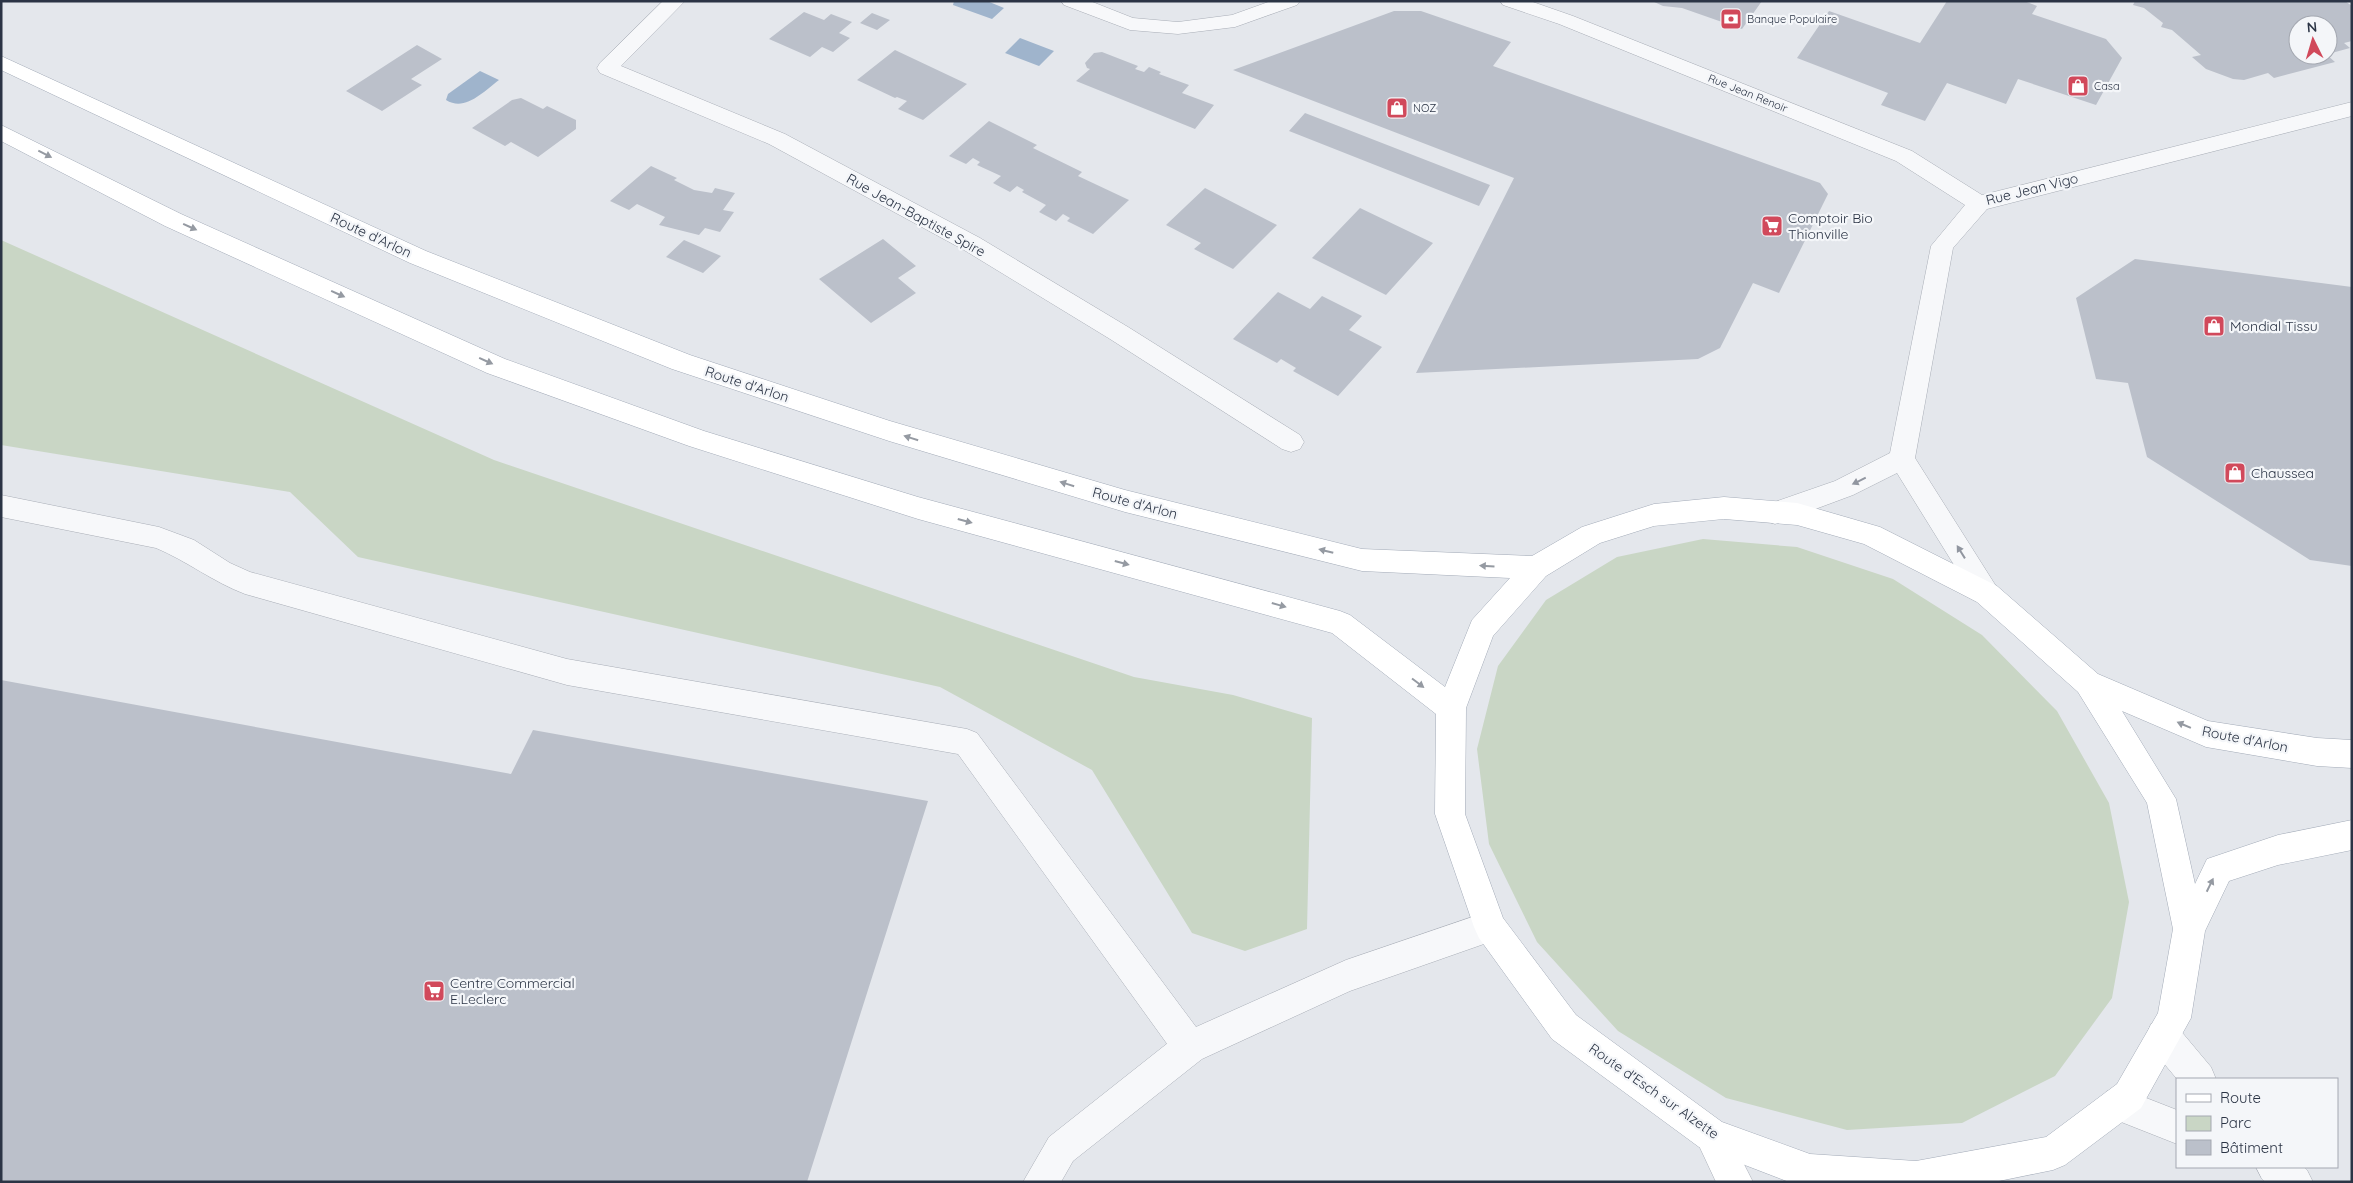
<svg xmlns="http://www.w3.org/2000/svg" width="2353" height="1183" viewBox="0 0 2353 1183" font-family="Quicksand,sans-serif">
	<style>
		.green { fill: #c9d6c5 }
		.water { fill: #9fb4cc }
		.building { fill: #bbc0ca }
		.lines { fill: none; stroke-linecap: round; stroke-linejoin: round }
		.service-casing { stroke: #a9aeb7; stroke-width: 1 }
		.minor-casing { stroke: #a9aeb7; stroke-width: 1 }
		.secondary-casing { stroke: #a9aeb7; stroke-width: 1 }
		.primary-casing { stroke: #a3abb8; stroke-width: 1 }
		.service { fill: #f7f8fa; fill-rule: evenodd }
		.minor { fill: #f7f8fa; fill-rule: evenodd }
		.secondary { fill: #fff; fill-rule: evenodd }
		.primary { fill: #fff; fill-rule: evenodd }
		.oneway { fill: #959aa2 }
		.oneway2 { fill: #9196a0 }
		.labels { text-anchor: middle; stroke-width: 4.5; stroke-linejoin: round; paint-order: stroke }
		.far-poi-label { font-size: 11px; fill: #2b3445; stroke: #f4f6f9; text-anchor: start }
		.far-street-label { font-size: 11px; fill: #2b3445; stroke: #f4f6f9 }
		.street-label { font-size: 14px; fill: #2b3445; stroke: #f4f6f9 }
		.poi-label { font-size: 14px; fill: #2b3445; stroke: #f4f6f9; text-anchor: start }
	</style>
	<rect width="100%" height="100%" fill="#e4e7ec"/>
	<path class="green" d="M1 240 494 460 1134 677 1233 695 1312 718 1307 929 1245 951 1192 933 1092 770 940 687 358 557 290 492 1 445Z
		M1703 539 1797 547 1893 579 1982 635 2057 711 2109 803 2129 902 2112 998 2055 1076 1962 1123 1847 1130 1726 1098 1618 1031 1537 942 1489 844 1477 749 1498 666 1546 600 1617 557Z"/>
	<path class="water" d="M954 1H987L1004 8 992 19 953 5Z
		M1020 38 1054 51 1039 66 1005 53Z
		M480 71 499 80C483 92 465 112 446 100L448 94Z"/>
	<path class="building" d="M1652 1H1762L1742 29 1682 8 1663 6Z
		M1947 1H2024L2037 6 2032 14 2106 39 2122 58 2096 105 2018 79 2006 104 1947 83 1925 121 1881 105 1888 93 1797 58 1829 11 1920 43Z
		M2135 1H2345L2352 6V41L2344 43 2350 48 2328 54V25H2298V55H2327L2335 62 2274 78 2268 73 2244 80 2233 79 2206 69 2192 57 2201 55 2172 30 2161 27 2163 23 2144 8 2133 5Z
		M1394 11H1421L1511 42 1493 66 1820 183 1828 194 1779 293 1753 283 1720 348 1698 359 1416 373 1514 178 1233 70Z
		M804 12 824 20 831 14 852 22 839 33 850 38 833 52 822 47 810 57 769 39Z
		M872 13 890 20 877 30 860 23Z
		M417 45 442 59 411 79 422 85 382 111 346 91Z
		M895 50 967 84 923 120 898 109 907 101 897 97 895 98 857 80Z
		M1102 52 1138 66 1135 69 1144 72 1149 67 1161 72 1159 74 1189 85 1182 93 1214 105 1195 129 1076 81 1090 69 1087 68 1085 63 1094 53Z
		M521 98 543 109 547 106 576 120V129L538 157 511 142 505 146 472 128 512 100Z
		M1305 113 1490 185 1479 206 1289 131Z
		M989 121 1037 145 1033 148 1082 172 1078 176 1129 200 1093 234 1067 221 1070 218 1063 214 1056 221 1039 212 1046 205 1022 192 1024 190 1017 186 1010 192 993 183 1001 176 977 165 980 162 973 158 966 164 949 156Z
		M651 166 677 178 674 180 694 190 712 193 715 188 735 193 723 210 734 212 720 232 705 228 699 235 659 225 665 217 637 204 629 210 610 201Z
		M1205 188 1277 225 1233 269 1194 249 1201 243 1166 225Z
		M1360 208 1433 243 1386 295 1312 258Z
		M883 239 916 266 898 278 916 293 871 323 819 279Z
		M684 240 721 256 703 273 666 257Z
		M2135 259 2352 287V566L2310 560 2147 457 2128 383 2096 379 2076 298Z
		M1278 292 1310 309 1322 296 1362 316 1349 330 1382 347 1338 396 1293 371 1296 368 1281 359 1277 363 1233 339Z
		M1 680 511 774 533 730 928 801 807 1182H1Z"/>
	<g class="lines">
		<g class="service-casing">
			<path id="service" d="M1 495 159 527 194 540 230 563 250 572 567 659 967 729 977 733 1202 1035 1207 1047 1202 1059 1190 1064 1178 1059 958 754 567 685 245 594C213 582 187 561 156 548L1 517Z"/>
		</g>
		<g class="minor-casing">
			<path id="minor" d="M663 1H685L621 66 785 134 980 238 1128 327 1300 435 1304 442 1300 449 1291 452 1282 449 1110 339 964 250 769 144 600 73 597 68 600 63Z
				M1061 1H1090L1133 18 1178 22 1232 15 1271 1H1300L1297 5 1235 27 1178 34 1130 30 1064 5Z
				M1500 1H1530L1573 16 1912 151 1982 195 2352 102V116L1987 209 1953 248 1915 458 2001 594 1997 602 1987 606 1977 602 1897 473 1853 495 1775 524 1766 521 1762 513 1766 505 1835 481 1890 453 1931 246 1965 205 1896 161 1559 24 1503 5Z
				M1490 911 1501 916 1506 927 1501 938 1350 991 1202 1059 1073 1161 1061 1182H1023L1049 1137 1178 1035 1346 960Z
				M2163 1019 2175 1024 2211 1067 2216 1079H2177L2151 1048 2146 1036 2151 1024Z
				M2118 1087 2177 1110V1144L2106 1116 2101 1104 2106 1092Z
				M2256 1167H2304L2307 1170 2313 1182H2265L2262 1179Z"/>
		</g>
		<g class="secondary-casing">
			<path id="secondary" d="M1711 1118 1723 1123 1753 1182H1716L1694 1135 1699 1123Z"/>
		</g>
		<g class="primary-casing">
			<path id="primary" d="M1 56 426 251 690 355 890 421 1125 490 1362 549 1532 556 1582 527 1654 504 1724 497 1797 503 1880 527 1997 586 2098 674 2208 721 2317 738 2352 740V768L2317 766 2206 747 2122 711 2176 799 2195 884 2207 859 2278 835 2352 820V850L2278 865 2229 881 2205 931 2191 1018 2141 1108 2065 1165 2053 1170 1994 1182H1789L1711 1152 1699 1147 1552 1039 1479 938 1474 927 1435 814 1436 714 1332 633 918 519 689 446 487 373 165 226 1 141V125L181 214 505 359 704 431 918 497 1340 611 1350 615 1445 687 1472 620 1510 578 1362 571 1125 512 889 441 672 369 410 263 1 70ZM1724 519 1797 525 1864 544 1977 602 2078 692 2147 803 2173 929 2158 1013 2117 1084 2046 1137 1916 1161 1810 1154 1722 1122 1576 1015 1503 918 1465 814 1466 708 1493 636 1546 576 1600 543 1654 526Z"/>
		</g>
		<use href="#service" class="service"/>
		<use href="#minor" class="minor"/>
		<use href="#secondary" class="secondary"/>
		<use href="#primary" class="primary"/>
	</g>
	<defs><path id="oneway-solid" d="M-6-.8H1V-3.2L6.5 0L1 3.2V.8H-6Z" transform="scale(1.25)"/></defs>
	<g class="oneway">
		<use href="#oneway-solid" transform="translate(45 154) rotate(27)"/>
		<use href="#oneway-solid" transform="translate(190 227) rotate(24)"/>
		<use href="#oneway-solid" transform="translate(338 294) rotate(24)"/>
		<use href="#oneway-solid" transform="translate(486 361) rotate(24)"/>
		<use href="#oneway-solid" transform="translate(911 438) rotate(-163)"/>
		<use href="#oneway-solid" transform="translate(1067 484) rotate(-163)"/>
		<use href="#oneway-solid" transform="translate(965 521) rotate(15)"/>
		<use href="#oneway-solid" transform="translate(1326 551) rotate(-166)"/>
		<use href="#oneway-solid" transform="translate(1122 563) rotate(15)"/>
		<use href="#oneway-solid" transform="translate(1487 566) rotate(-177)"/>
		<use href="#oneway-solid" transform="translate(1279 605) rotate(16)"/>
		<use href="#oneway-solid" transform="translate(1418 683) rotate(37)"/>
		<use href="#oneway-solid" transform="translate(2184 725) rotate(-157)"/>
		<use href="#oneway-solid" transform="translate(2210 885) rotate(-64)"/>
	</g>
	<g class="oneway2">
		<use href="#oneway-solid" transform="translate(1859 481) rotate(154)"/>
		<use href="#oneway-solid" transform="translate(1961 552) rotate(-122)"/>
	</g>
	<defs>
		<g id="bank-square" transform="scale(1.125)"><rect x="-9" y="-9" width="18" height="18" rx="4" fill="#d1495b" stroke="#f4f6f9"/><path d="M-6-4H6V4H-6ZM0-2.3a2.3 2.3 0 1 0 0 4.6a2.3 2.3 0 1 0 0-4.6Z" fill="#fff"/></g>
		<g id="shop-square" transform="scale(1.125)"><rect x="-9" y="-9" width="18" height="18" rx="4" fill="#d1495b" stroke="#f4f6f9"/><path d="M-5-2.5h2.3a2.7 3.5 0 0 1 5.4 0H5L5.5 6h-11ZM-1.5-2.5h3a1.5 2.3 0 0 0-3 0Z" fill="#fff"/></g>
		<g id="supermarket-square" transform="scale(1.125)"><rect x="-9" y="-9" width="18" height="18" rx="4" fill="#d1495b" stroke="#f4f6f9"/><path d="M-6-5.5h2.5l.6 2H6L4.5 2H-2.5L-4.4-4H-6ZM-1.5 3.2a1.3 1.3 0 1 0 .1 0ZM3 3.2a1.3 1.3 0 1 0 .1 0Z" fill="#fff"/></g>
	</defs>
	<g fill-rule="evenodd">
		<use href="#bank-square" x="1731" y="19"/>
		<use href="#shop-square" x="2078" y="86"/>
		<use href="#shop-square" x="1397" y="108"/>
		<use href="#supermarket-square" x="1772" y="226"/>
		<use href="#shop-square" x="2214" y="326"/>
		<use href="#shop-square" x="2235" y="473"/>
		<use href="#supermarket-square" x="434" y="991"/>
	</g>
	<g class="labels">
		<g class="far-poi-label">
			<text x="1747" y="23">Banque Populaire</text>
			<text x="2094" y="90">Casa</text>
			<text x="1413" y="112">NOZ</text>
		</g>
		<g class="far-street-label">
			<text transform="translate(1748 93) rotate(22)" y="4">Rue Jean Renoir</text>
		</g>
		<g class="street-label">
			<text transform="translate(2032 189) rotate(-14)" y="5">Rue Jean Vigo</text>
			<text transform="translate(916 215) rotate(29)" y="5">Rue Jean-Baptiste Spire</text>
			<text transform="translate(371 235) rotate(25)" y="5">Route d'Arlon</text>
			<text transform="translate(747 384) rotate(18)" y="5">Route d'Arlon</text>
			<text transform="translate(1135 503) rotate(15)" y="5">Route d'Arlon</text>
			<text transform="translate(2245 739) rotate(11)" y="5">Route d'Arlon</text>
			<text transform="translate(1654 1091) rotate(35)" y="5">Route d'Esch sur Alzette</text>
		</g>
		<g class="poi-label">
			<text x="1788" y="223">Comptoir Bio<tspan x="1788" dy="16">Thionville</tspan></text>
			<text x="2230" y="331">Mondial Tissu</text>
			<text x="2251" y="478">Chaussea</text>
			<text x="450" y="988">Centre Commercial<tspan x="450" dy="16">E.Leclerc</tspan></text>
		</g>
	</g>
	<rect width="2353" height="1183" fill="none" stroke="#2b3445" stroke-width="5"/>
	<rect x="2176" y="1078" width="162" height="90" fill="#f4f6f9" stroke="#a4a8b1"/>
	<rect x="2186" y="1094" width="25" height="8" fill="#ffffff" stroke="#a4a8b1"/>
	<text x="2220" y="1103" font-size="15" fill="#2b3445">Route</text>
	<rect x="2186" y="1116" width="25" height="15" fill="#c9d6c5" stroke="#a4a8b1"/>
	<text x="2220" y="1128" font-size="15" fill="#2b3445">Parc</text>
	<rect x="2186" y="1140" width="25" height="15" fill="#bbc0ca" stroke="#a4a8b1"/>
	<text x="2220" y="1153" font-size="15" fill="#2b3445">Bâtiment</text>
	<g transform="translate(2313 40) rotate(355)"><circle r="24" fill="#f4f6f9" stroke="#a4a8b1"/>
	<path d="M0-4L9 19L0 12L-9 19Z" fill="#d1495b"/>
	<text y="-8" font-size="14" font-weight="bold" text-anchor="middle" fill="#2b3445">N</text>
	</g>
</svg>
